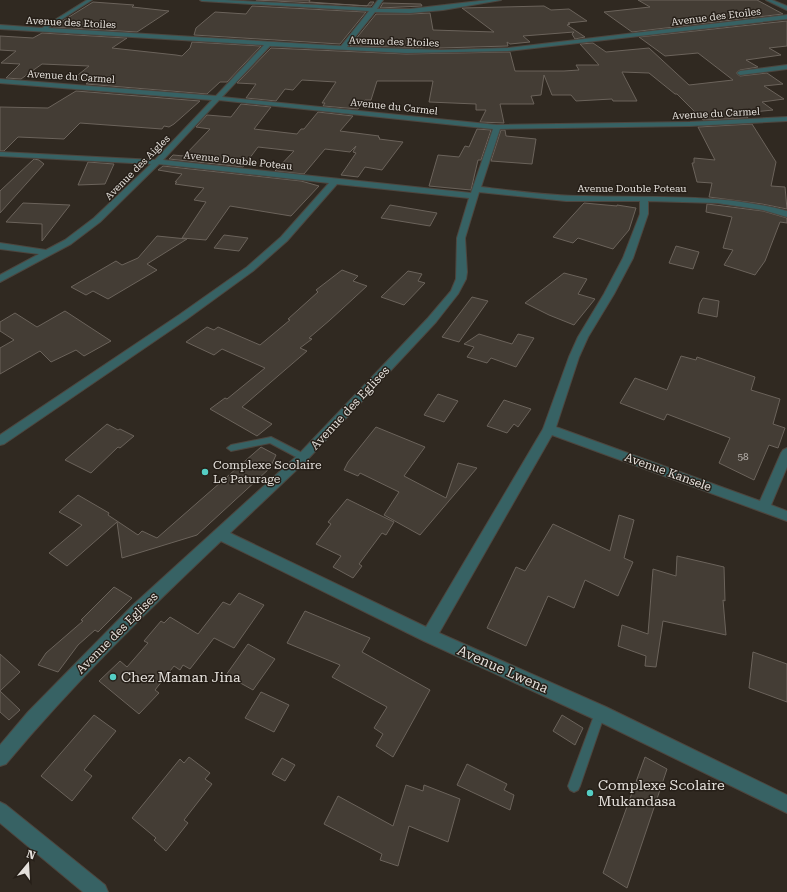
<svg xmlns="http://www.w3.org/2000/svg" width="787" height="892" viewBox="0 0 787 892" font-family="'Roboto Serif',serif">
	<style>
		.building { fill: #443d35; stroke: #6b635b }
		.lines { fill: none; stroke-linecap: round; stroke-linejoin: round }
		.lane-casing { stroke: #4d463f; stroke-width: 2 }
		.street-casing { stroke: #4d463f; stroke-width: 2 }
		.lane { fill: #376264; fill-rule: evenodd }
		.street { fill: #376264; fill-rule: evenodd }
		.poi-dot { fill: #55cec4; stroke: #261f18; stroke-width: 1.5 }
		.labels { text-anchor: middle; stroke-width: 3; stroke-linejoin: round; paint-order: stroke }
		.far-street-label { font-size: 10px; fill: #e4e0db; stroke: #261f18 }
		.number-label { font-size: 10px; fill: #bcb7b2 }
		.street-label { font-size: 12px; fill: #e4e0db; stroke: #261f18 }
		.poi-label { font-size: 12px; fill: #e4e0db; stroke: #261f18; text-anchor: start }
		.near-street-label { font-size: 14px; fill: #e4e0db; stroke: #261f18 }
		.near-poi-label { font-size: 14px; fill: #e4e0db; stroke: #261f18; text-anchor: start }
	</style>
	<rect width="100%" height="100%" fill="#302921"/>
	<path class="building" d="M256 0H310L309 2 367 6 370 2H374L371 6Z
		M638 0H757L783 14 632 32 604 12 650 7Z
		M93 2 134 5 132 7 169 11 137 32 53 27Z
		M383 3 421 4 422 6 380 8Z
		M252 6 366 12 340 44 194 35 196 28 215 12 246 14Z
		M544 6 551 10 569 9 587 21 568 23 570 24 567 25 585 37 575 39 572 34 574 32 523 36 530 42 510 44 507 42 508 46 440 48 350 46 376 14H410L430 13 433 30 494 32 462 8Z
		M787 21V46L769 48 781 55 746 60 758 67 740 70 736 73 740 76 767 73 783 84 764 86 784 99 762 102 773 110 744 113 748 118 703 120 677 94H675L649 73 622 72 637 101H613L612 99 576 101 571 95H552L544 75 541 95 531 96 534 104H500L504 123 480 122 486 110H476V104L429 102 433 81H377L371 100H365L358 109 323 106 325 103H322L336 82 302 80 293 90 285 89 276 101 246 98 256 84 237 83 271 48 406 54 510 52 515 71H564L579 70 576 65H599L580 44 593 43 606 52 649 48 689 85 733 80 698 53 665 56 639 37Z
		M42 33 127 38 112 48 176 55 182 56 190 48 192 42 261 46 227 82H220L207 94 86 84 92 80 73 79 89 66 42 64 21 79 6 78 20 64 1 63 16 51 0 50V36L33 38Z
		M76 91 200 101 174 124 169 127 164 126 162 129 80 123 64 139 18 137 4 151H0V107L48 108Z
		M241 104 271 107 254 129 297 134 301 129H304L318 112 353 116 340 131 379 136 378 137 380 138 379 139 403 142 382 170 365 167 358 177 341 175 356 153 353 152 356 146 350 152 325 149 304 174 275 171 294 151 258 147 243 167 169 159 173 155 184 156 210 129 196 127 207 115 231 117Z
		M752 124 776 162 771 186 785 187 787 209 762 204 709 197 712 183 697 182 692 163H694V158L715 160 698 127Z
		M477 129 491 130 481 160H478L471 190 429 186 438 155 459 157 465 146 469 147Z
		M501 130H505L506 136 536 139 532 164 491 161Z
		M34 159 39 160 44 164 0 213V191Z
		M88 162 114 164 105 184 78 185Z
		M163 166 301 181 319 186 291 216 230 206 206 240 182 238 206 202 194 200 204 188 175 184 177 182H175L182 174 158 170Z
		M23 203 70 205 42 241V224L6 222Z
		M584 203 617 206V205L636 208 629 230 613 249 578 238 573 243 553 237Z
		M707 204 763 211 787 218V223L780 222 765 261 755 275 724 265 733 250 723 248 732 217 706 212Z
		M390 205 437 213 430 226 381 218Z
		M224 235 248 238 239 251 214 248Z
		M157 236 187 239 147 264 157 270 108 299 93 291 86 295 71 287 116 261 122 265 138 258Z
		M676 246 699 252 693 269 669 263Z
		M342 270 358 276 353 281 367 286 330 320 309 338 312 339 300 348 307 351 242 407 272 424 257 436 210 409 225 398 227 399 265 368 222 349 214 355 186 342 207 327 214 330 218 327 260 345 290 320 288 319 318 292 316 290Z
		M408 271 422 274 418 281 425 283 404 305 381 297Z
		M564 273 587 279 578 294 595 299 574 325 549 315 525 303Z
		M472 297 488 301 459 342 442 337Z
		M703 298 719 301 717 317 698 313 700 303Z
		M65 311 111 341 84 356 76 350 51 362 40 351 0 374V348L14 340 0 331V322L15 313 37 327Z
		M479 334 512 344 518 334 534 338 516 367 491 358 487 363 467 357 474 347 464 344Z
		M681 356 696 360 697 357 755 377 751 390 780 399 773 424 785 428 778 448 769 445 754 480 719 463 730 438 667 414 664 420 620 403 635 378 667 390Z
		M438 394 458 401 444 422 424 415Z
		M504 400 531 409 518 427 514 424 507 433 487 426Z
		M107 424 118 430 120 429 134 436 120 448 118 447 91 473 65 460Z
		M376 427 425 447 404 476 446 498 458 463 477 468 420 535 384 515 399 492 360 473 358 476 344 470 348 462Z
		M261 447 276 455 270 468 197 535 122 558 117 522 67 566 49 553 82 525 59 512 78 495 109 513 108 515 138 535 142 531 157 538Z
		M347 499 394 522 386 535 382 533 359 564 362 566 353 578 333 567 341 556 316 544 331 524 328 522Z
		M619 515 634 520 624 558 633 562 618 596 585 580 574 608 548 596 526 646 487 628 516 567 525 571 553 524 610 551Z
		M677 556 724 567 725 601 723 600 726 635 663 621 656 667 645 666 646 656 618 646 622 625 648 634 653 569 676 576Z
		M114 587 132 598 98 632 95 630 78 645 58 672 38 665 46 653 83 621 81 620Z
		M239 593 264 605 234 648 214 638 190 669 183 665 180 670 174 666 155 690 159 693 139 714 99 681 120 661 127 667 148 643 144 641 161 621 164 623 170 617 198 634 223 602 230 605Z
		M305 611 370 638 362 652 430 690 393 757 376 746 383 734 374 728 387 707 332 677 340 665 287 643Z
		M248 644 275 659 253 690 226 675Z
		M753 652 787 664V702L749 688Z
		M0 654 20 672 0 691Z
		M0 691 20 710 9 720 0 712Z
		M261 692 289 705 274 732 245 718Z
		M94 715 116 731 84 770 92 776 72 801 41 776Z
		M562 715 583 728 575 745 553 731Z
		M189 757 210 773 205 779 212 784 184 820 188 823 166 851 154 840 156 838 132 818 180 759 184 763Z
		M645 757 667 769 627 888 603 873Z
		M282 758 295 765 285 781 272 774Z
		M467 764 507 784 504 790 514 795 510 810 457 785Z
		M406 785 423 791 424 785 460 799 448 842 409 826 398 866 380 860 382 854 324 824 338 796 393 826Z"/>
	<g class="lines">
		<g class="lane-casing">
			<path id="lane" d="M271 437 306 455 307 457 306 459H300L270 443 231 451 227 448 231 445Z
				M600 708 604 709 605 713 580 786 578 790 574 792 570 790 568 786 595 713 596 709Z"/>
		</g>
		<g class="street-casing">
			<path id="street" d="M87 0H92L48 28 341 46 369 11 202 1 200 0H225L372 8 378 0H383L377 9H410L488 0H501L443 10 410 13 375 12 347 47 440 50 508 48 787 15V19L508 51 406 53 270 46 222 97 497 125 690 122 787 117V121L690 126 500 129 481 187C515 191 549 196 584 196 653 198 720 193 787 211V217L763 210 717 203 648 201V214L633 258 614 294 588 337 579 357 556 427 760 501 781 453 783 450 787 448V467L771 505 787 511V521L552 435 439 633 606 707 787 795V813L594 719 424 641 221 541C146 612 73 684 6 764L0 766V745L28 712 133 605 299 454 428 318 451 291 456 279 457 238 469 198 337 184 287 241 253 271 187 319 4 444 0 445V435L179 315 247 267 281 237 329 183 159 164 100 222 71 244 0 282V275L39 254 0 249V243L46 250 65 240 94 218 151 164 0 156V152L155 160 212 100 0 83V79L216 96 264 45 0 29V25L42 28ZM219 100 493 129 471 193 163 160ZM479 192 566 201H640V214L623 258 604 294 578 337 569 357 543 429 426 627 230 533 307 460 436 322 458 294 466 279 467 272 465 238Z
				M766 0H772L787 6V10Z
				M787 65V69L740 75 737 73 740 71Z
				M0 802 6 805 105 885 108 892H83L0 823Z"/>
		</g>
		<use href="#lane" class="lane"/>
		<use href="#street" class="street"/>
	</g>
	<g class="poi-dot">
		<circle cx="205" cy="472" r="4"/>
		<circle cx="113" cy="677" r="4"/>
		<circle cx="590" cy="793" r="4"/>
	</g>
	<g class="labels">
		<g class="far-street-label">
			<text transform="translate(716 16) rotate(-7)" y="4">Avenue des Etoiles</text>
			<text transform="translate(71 22) rotate(3)" y="4">Avenue des Etoiles</text>
			<text transform="translate(394 41) rotate(2)" y="4">Avenue des Etoiles</text>
			<text transform="translate(71 76) rotate(4)" y="4">Avenue du Carmel</text>
			<text transform="translate(394 106) rotate(6)" y="4">Avenue du Carmel</text>
			<text transform="translate(716 113) rotate(-3)" y="4">Avenue du Carmel</text>
			<text transform="translate(238 160) rotate(6)" y="4">Avenue Double Poteau</text>
			<text transform="translate(137 167) rotate(-45)" y="4">Avenue des Aigles</text>
			<text x="632" y="192">Avenue Double Poteau</text>
		</g>
		<g class="number-label">
			<text x="743" y="460">58</text>
		</g>
		<g class="street-label">
			<text transform="translate(350 408) rotate(-47)" y="4">Avenue des Eglises</text>
			<text transform="translate(668 472) rotate(20)" y="4">Avenue Kansele</text>
			<text transform="translate(117 633) rotate(-45)" y="4">Avenue des Eglises</text>
		</g>
		<g class="poi-label">
			<text x="213" y="469">Complexe Scolaire<tspan x="213" dy="14">Le Paturage</tspan></text>
		</g>
		<g class="near-street-label">
			<text transform="translate(503 669) rotate(24)" y="5">Avenue Lwena</text>
		</g>
		<g class="near-poi-label">
			<text x="121" y="682">Chez Maman Jina</text>
			<text x="598" y="790">Complexe Scolaire<tspan x="598" dy="16">Mukandasa</tspan></text>
		</g>
	</g>
	<g transform="translate(28 864) rotate(18)" stroke="#261f18" stroke-width="3" paint-order="stroke">
	<path d="M0-3L7 15L0 10L-7 15Z" fill="#e4e0db"/>
	<text y="-6" font-size="11" font-weight="bold" text-anchor="middle" fill="#e4e0db">N</text>
	</g>
</svg>
